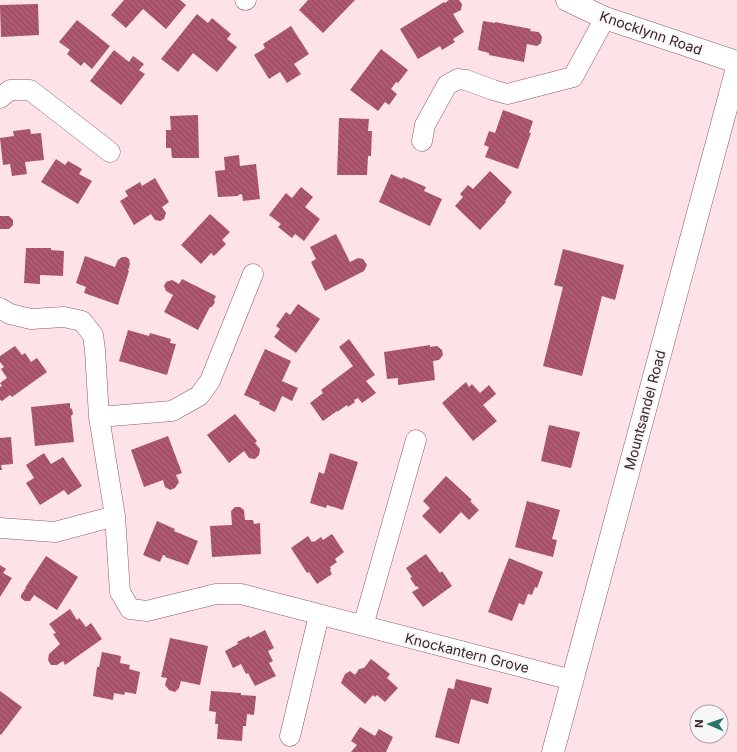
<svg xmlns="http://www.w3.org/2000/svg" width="737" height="752" viewBox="0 0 737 752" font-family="Inter,sans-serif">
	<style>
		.building { fill: url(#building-back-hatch) }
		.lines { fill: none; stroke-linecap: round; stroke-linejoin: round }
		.minor-casing { stroke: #905968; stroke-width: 21 }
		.tertiary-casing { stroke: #905968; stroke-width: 23 }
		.minor { stroke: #fff; stroke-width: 20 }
		.tertiary { stroke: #fff; stroke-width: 22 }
		.labels { text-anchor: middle; stroke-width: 4; stroke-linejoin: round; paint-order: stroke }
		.street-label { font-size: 14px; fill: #3c242a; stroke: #f7f7f7 }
	</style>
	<defs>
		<pattern id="building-back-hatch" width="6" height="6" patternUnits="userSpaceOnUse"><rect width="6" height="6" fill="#ad5771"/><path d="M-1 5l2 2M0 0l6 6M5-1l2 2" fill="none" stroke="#8e485d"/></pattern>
	</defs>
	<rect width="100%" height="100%" fill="#fde2e8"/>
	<path class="building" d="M124 0H180L186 5 166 29 143 9 126 28 111 15Z
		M308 0H355L323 33 299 10Z
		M449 0H459L462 4 461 10 453 14 464 32 453 39 455 42 442 50 440 46 418 59 400 29 444 2 445 3Z
		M38 4 39 35 1 37 0 5Z
		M197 14 208 23 212 18 231 34 227 39 237 47 217 72 193 53 178 72 161 59Z
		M77 20 110 46 92 69 84 62 81 66 67 54 70 50 59 42Z
		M483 21 495 23V22L531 29 530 31 539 32 542 37 541 43 537 46 527 44 524 62 489 55V53L478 50Z
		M291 26 309 54 294 64 301 74 287 83 280 72 269 79 254 55 265 48 263 44Z
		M381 49 408 70 398 83 396 82 391 89 397 94 389 105 385 102 378 111 350 90Z
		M114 50 129 62 133 56 144 64 139 70 145 74 121 105 90 81Z
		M503 110 533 121 529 133H531L518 169 485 157 489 147 484 145 489 131 495 133Z
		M198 115 199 158H172L171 148H166V130H171L170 116Z
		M339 118 369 119 368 131H372L371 156H368L367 175H337Z
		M30 129 31 134 41 133 44 160 25 162 27 174 12 176 10 164 3 165 0 138 14 136 13 131Z
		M239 155 240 166 256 164 260 199 243 201 242 194 238 195V196L218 197 215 171 225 170 224 157Z
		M56 159 65 165 68 161 82 169 79 174 92 181 78 204 41 182Z
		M490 171 512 192 505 201 506 202 480 230 455 206 463 197 460 194 468 185 473 189Z
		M391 174 402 179 403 177 426 187 424 191 442 199 430 226 379 202Z
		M155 178 169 202 162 207 166 213 164 219 160 221 155 220 151 214 134 225 120 201 128 196 125 191 140 182 142 186Z
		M301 187 313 197 305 207 320 219 304 241 295 234 292 238 278 227 281 224 269 215 286 193 292 198Z
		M210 214 230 232 222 240 226 244 214 256 211 253 201 264 181 245Z
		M0 216H9L13 220V225L9 229H0Z
		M336 234 350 262 358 258 363 259 367 265 364 271 325 291 311 262 316 259 310 247Z
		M26 248H51V250L64 251 63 276 40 275V284L24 283Z
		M563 249 624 265 615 300 602 296 582 376 543 366 563 287 554 285Z
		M85 256 115 267 118 260 122 257H126L129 259 130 264 128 271H129L118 305 84 293 86 287 76 283Z
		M182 279 216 296 214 300 215 302 212 307H210L198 330 164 312 173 295 166 291 164 286 166 282 172 280 179 284Z
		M298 304 320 319 296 353 274 337 280 329 276 326 286 312 290 315Z
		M128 330 149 336 150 333 171 339 170 343 176 344 167 375 119 361Z
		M349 339 375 375 366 381 376 393 362 403 358 398 354 400 355 402 348 407 347 405 337 412V411L323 421 310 403 323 393 321 390 353 366 339 347Z
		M430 345V347L437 346 442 350 443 355 439 360 433 361 435 380 398 385V378L387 379 384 352Z
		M15 346 22 355 25 353 31 362 37 358 47 372 12 397 10 395 2 401 0 400V387L2 386 0 383 7 378 1 369 4 367 0 362V356Z
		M265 349 291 361 282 381 298 388 292 401 282 396 275 412 259 404 260 402 244 395Z
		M466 382 469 387 472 384 480 393 489 385 496 394 483 405 497 421 473 441 442 403Z
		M70 403V408L72 409 73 414 71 416 74 442 35 446 31 407Z
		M235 414 257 441 255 443 260 449 259 455 255 459 249 458 244 451 229 463 207 435Z
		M549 425 580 432 571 468 541 461Z
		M168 436 182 473 176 475 179 482 175 488 170 490 165 487 163 480 144 487 131 450Z
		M11 437 13 464 1 465 2 470H0V438Z
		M44 453 51 464 63 457 82 486 68 495 64 490 40 505 26 483 34 478 26 465Z
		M330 453 358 462 343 510 327 505 326 508 310 503 319 472 324 474Z
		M446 476 472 500 470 501 479 510 469 520 461 512 440 534 422 516 430 508 423 501Z
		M527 501 560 510 552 539 557 540 553 557 515 547Z
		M235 507H240L244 510 245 520H253L254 524 260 523 261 554 212 557 210 526 232 525 231 511Z
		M157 521 175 529 174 531 198 541 188 565 165 557 166 556 163 555 160 562 143 555Z
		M332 534 344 552 335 559 337 562 330 567 331 569 330 570 332 574 317 584 309 572 307 573 291 548 308 536 312 542 313 541 314 542 321 537 323 540Z
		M426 554 440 573 442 571 452 586 423 607 412 592 419 588 417 586 416 587 410 578 412 577 406 568Z
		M46 556 78 577 57 610 34 595 30 601H25L21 598V595L26 588H25Z
		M509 558 543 572 537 588 535 587 532 595 528 594 524 605 519 603 512 621 488 612Z
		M0 565 6 569 3 573 12 578 0 597Z
		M70 609 77 620 79 618 86 627 91 623 102 639 65 665 63 661 57 665H51L48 660 49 654 60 644 53 634 56 633 49 624Z
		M265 630 274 648 268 651 273 661 269 663 276 676 255 686 248 673 246 674 241 664 233 668 225 651 238 644 237 642 249 636 250 638Z
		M170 638 208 646 200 685 181 681 179 688 175 692 169 690 165 685 167 678 161 677Z
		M102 652 121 656 120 663 130 665 129 669 140 672 136 694 125 692 124 695 114 693 113 700 93 696 97 667H99Z
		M371 659 390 674 387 678 398 688 385 702 377 695 375 697 373 695 365 704 341 683 345 674 350 671 355 675 359 669 364 668Z
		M456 679 492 688 488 704 471 699 459 744 435 737 448 688 454 689Z
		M0 691 22 707 1 735 0 734Z
		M211 691 241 693V695L256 696 254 715 247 714 246 726H243L242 741 217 739 218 724H215L216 712 209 711Z
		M360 727 375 736 379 729 393 737 386 752H351L357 745 351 741Z"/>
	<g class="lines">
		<g class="minor-casing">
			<path id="minor" d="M245 0H246
				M0 98 10 90H30L110 152
				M422 141 425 125 447 85 458 79 466 80 493 90 507 94 573 77 605 18
				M0 308 10 314 31 319 64 317 82 321 93 335 95 350 99 417 115 516 120 592 130 609 147 611 216 594H241L572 680
				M99 417 172 411 199 396 210 381 253 274
				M0 528 55 532 115 516
				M363 626 416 440
				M290 736 319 615"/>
		</g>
		<g class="tertiary-casing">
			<path id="tertiary" d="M567 0 605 18 737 62
				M553 752 737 68"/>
		</g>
		<use href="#minor" class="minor"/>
		<use href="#tertiary" class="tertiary"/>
	</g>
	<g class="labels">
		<g class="street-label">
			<text transform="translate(651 33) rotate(19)" y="5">Knocklynn Road</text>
			<text transform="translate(645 410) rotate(-75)" y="5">Mountsandel Road</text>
			<text transform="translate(467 653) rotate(14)" y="5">Knockantern Grove</text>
		</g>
	</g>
	<g transform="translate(709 724) rotate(272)"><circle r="19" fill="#f7f7f7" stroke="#aca3a5"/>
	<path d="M0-3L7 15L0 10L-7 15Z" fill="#2b7268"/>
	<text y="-6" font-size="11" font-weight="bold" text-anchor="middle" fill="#3c242a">N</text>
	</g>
</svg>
